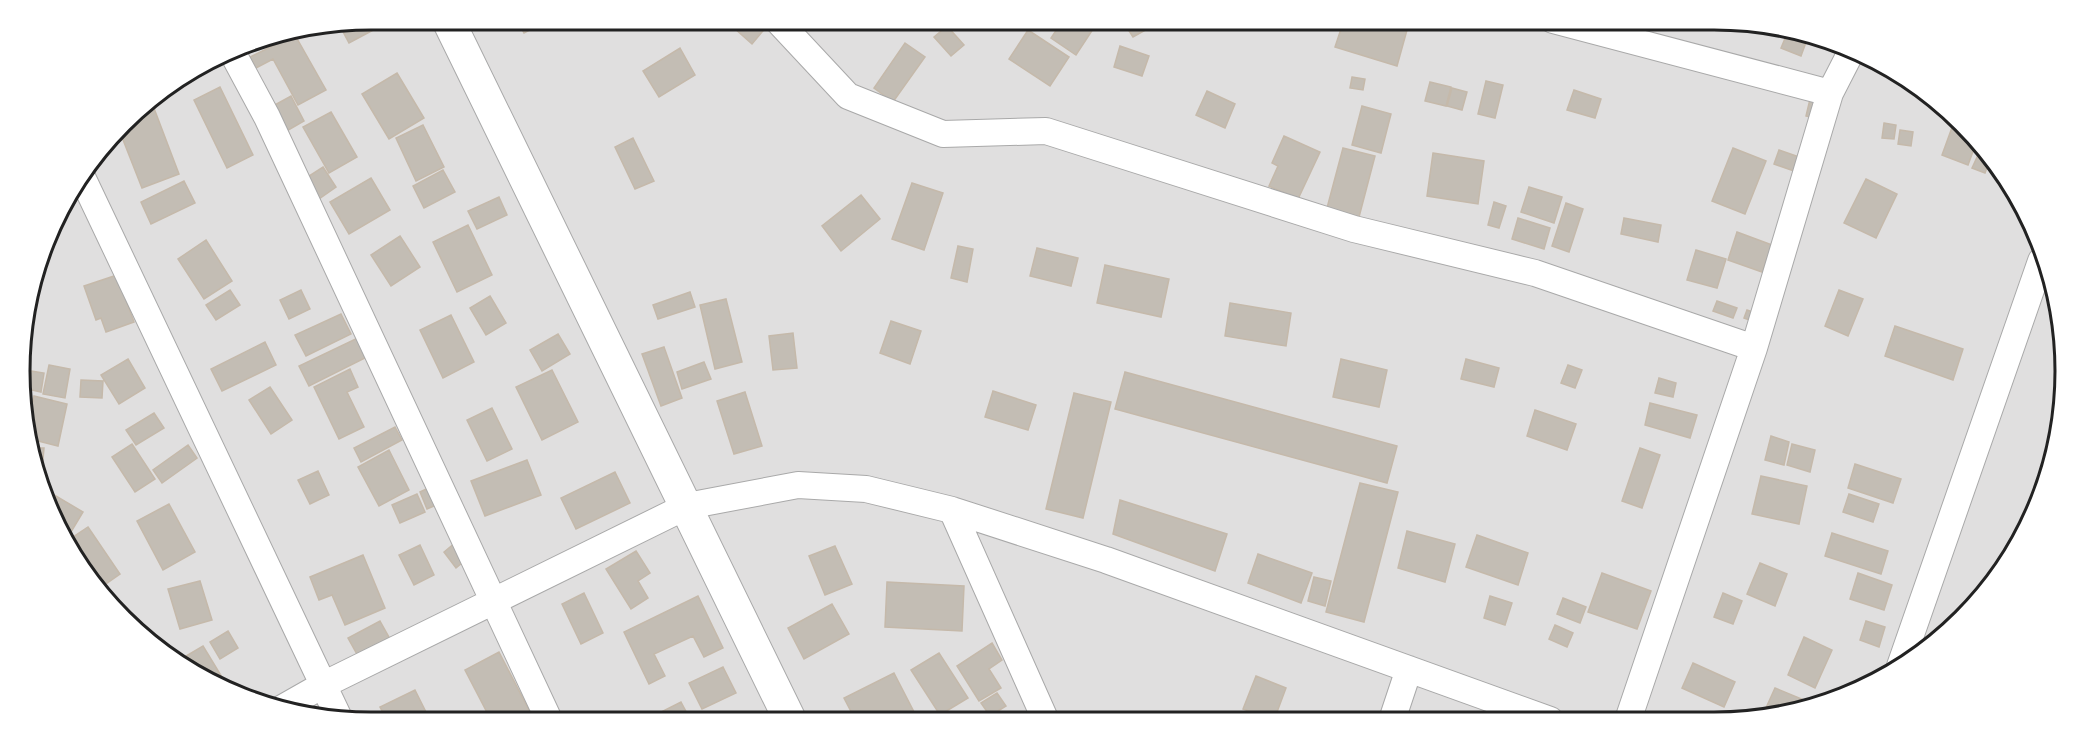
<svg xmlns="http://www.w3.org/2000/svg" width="2085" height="742" viewBox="0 0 2085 742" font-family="Roboto,sans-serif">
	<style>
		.residential { fill: #e0dfdf }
		.building { fill: #c3bdb4; stroke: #c5b9aa; stroke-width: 1.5 }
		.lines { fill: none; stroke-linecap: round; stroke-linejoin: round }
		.minor-casing { stroke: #a9a9a9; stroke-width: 28 }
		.tertiary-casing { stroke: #a9a9a9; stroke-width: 34 }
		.minor { stroke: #fff; stroke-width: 26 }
		.tertiary { stroke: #fff; stroke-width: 32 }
		.rim { fill: none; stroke: #222; stroke-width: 3 }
	</style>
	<rect width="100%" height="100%" fill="#f2f0e8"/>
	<path class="residential" d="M371 20H1714L1805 31 1928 92 2018 195 2062 325 2054 462 2018 547 1946 635 1869 686 1760 719 371 722 280 711 175 663 79 567 31 462 22 325 56 215 139 107 237 46Z"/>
	<path class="building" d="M371 20H378L381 26 349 43 340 26Z
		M517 20H549L524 33Z
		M725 20H760L767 26 752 44Z
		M1063 20H1099L1076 55 1051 38Z
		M1122 20H1147L1151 27 1133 37Z
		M1344 20H1373L1407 30 1397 66 1335 47Z
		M1665 20H1685L1681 27Z
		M947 26 964 45 951 56 934 37Z
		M1789 29 1809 34 1801 56 1781 48Z
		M1028 30 1069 57 1050 86 1009 59Z
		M295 35 326 90 298 105 273 59 256 68 250 57Z
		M905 43 925 57 893 102 874 88Z
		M1120 46 1149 56 1142 76 1114 67Z
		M680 48 695 75 659 97 643 71Z
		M397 73 424 118 389 139 362 94Z
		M1891 74 1911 84 1890 79Z
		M1352 77 1365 79 1363 90 1350 88Z
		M1486 81 1503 85 1495 118 1478 114Z
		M1430 82 1451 87 1446 106 1425 101Z
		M220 87 253 155 227 168 194 100Z
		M1452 88 1467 92 1462 110 1447 106Z
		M1574 90 1601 99 1595 118 1567 110Z
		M1207 91 1235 104 1225 128 1196 115Z
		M1811 95 1821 120 1806 116Z
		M291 96 304 121 285 132 271 107Z
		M152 103 179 174 142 188 120 132 138 108Z
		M1362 106 1391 114 1381 153 1352 145Z
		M331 112 357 157 329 173 303 127Z
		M1954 122 1975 146 1968 165 1942 155Z
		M1884 123 1896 125 1894 139 1882 138Z
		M423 125 444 167 416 181 396 138Z
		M1900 130 1913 132 1911 146 1898 144Z
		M1284 136 1320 152 1298 199 1269 186 1278 166 1272 163Z
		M633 138 654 181 635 189 615 147Z
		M1343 148 1375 156 1359 217 1327 208Z
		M1733 148 1766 161 1745 214 1712 201Z
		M1779 150 1802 158 1797 172 1774 164Z
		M1433 153 1484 161 1478 204 1427 196Z
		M1978 155 1989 162 1985 173 1972 168Z
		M323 167 336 187 319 199 306 178Z
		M443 170 455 192 424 208 413 186Z
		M371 178 390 210 349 234 330 202Z
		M1866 179 1897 194 1876 238 1844 223Z
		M184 181 195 203 151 224 141 202Z
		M912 183 943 193 924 250 892 239Z
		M1529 187 1562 197 1554 223 1521 212Z
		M861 195 880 219 841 251 822 226Z
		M499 197 507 215 477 229 468 211Z
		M1494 202 1506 206 1499 228 1488 225Z
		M1566 203 1583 209 1569 252 1552 246Z
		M1518 218 1550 228 1544 249 1512 239Z
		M1624 218 1661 225 1658 242 1621 234Z
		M468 225 492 275 457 292 433 242Z
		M1737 232 1772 245 1762 272 1728 260Z
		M400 236 420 267 391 286 371 255Z
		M206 240 232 281 204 299 178 259Z
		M958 246 973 249 967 282 951 278Z
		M1037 248 1078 258 1071 286 1030 276Z
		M1696 250 1726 259 1717 288 1687 280Z
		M1105 265 1169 279 1161 317 1097 303Z
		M117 275 134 322 106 332 101 318 96 320 84 286Z
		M230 290 240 305 216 320 206 305Z
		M301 290 310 309 289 319 280 300Z
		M1839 290 1863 299 1848 336 1825 326Z
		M690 292 695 307 658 319 653 305Z
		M490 296 506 323 486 335 470 308Z
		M726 299 742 362 715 369 700 305Z
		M1717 301 1737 308 1733 318 1713 311Z
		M1230 303 1291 313 1286 346 1225 336Z
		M1747 310 1758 314 1755 322 1744 318Z
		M341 314 351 334 306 356 295 335Z
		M451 315 474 362 443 378 420 330Z
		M891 321 921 331 910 364 880 353Z
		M1895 326 1963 349 1953 380 1885 356Z
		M793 333 797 368 773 370 769 336Z
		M558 334 570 354 542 371 530 350Z
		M364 335 373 354 309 386 299 366Z
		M265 342 276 365 222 391 211 369Z
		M664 347 682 398 661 406 642 354Z
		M128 359 145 388 119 404 101 375Z
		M1341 359 1387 370 1379 407 1333 397Z
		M1466 359 1499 368 1494 387 1461 379Z
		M704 362 711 379 682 389 677 372Z
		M49 365 70 369 65 398 43 394Z
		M1568 365 1582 370 1575 388 1561 383Z
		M350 369 358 387 347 392 364 427 339 439 314 387Z
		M25 370 44 373 41 392 27 389Z
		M552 370 578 422 542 440 516 387Z
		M1125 372 1397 446 1387 483 1115 409Z
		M1659 378 1676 383 1673 397 1655 393Z
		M81 380 103 381 102 398 80 397Z
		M270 387 292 420 271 434 249 400Z
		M993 391 1036 405 1028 430 985 417Z
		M745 392 762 446 734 454 717 401Z
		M1074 393 1111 402 1083 518 1046 509Z
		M34 396 67 404 58 446 30 439 29 418Z
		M1650 403 1697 415 1690 438 1645 425Z
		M492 408 512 449 487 461 467 420Z
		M1535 410 1576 424 1567 450 1527 436Z
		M154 413 164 428 136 445 126 430Z
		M395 427 402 440 361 462 354 448Z
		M1771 436 1789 442 1784 465 1765 460Z
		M132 444 155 479 135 492 112 457Z
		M1792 444 1815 450 1810 472 1787 465Z
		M188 445 197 458 162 483 153 470Z
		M30 448H44L42 470H35Z
		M1640 448 1660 455 1642 508 1622 501Z
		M389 450 409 490 379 506 358 467Z
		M527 460 541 495 485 516 471 481Z
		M1855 464 1901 479 1893 503 1848 488Z
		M318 471 329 495 310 504 298 480Z
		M615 472 630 503 576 529 561 498Z
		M1761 476 1807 486 1799 524 1752 514Z
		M1360 483 1398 492 1364 622 1326 612Z
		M435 485 443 502 427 509 420 492Z
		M44 489 83 512 71 532 61 526Z
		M417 494 425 512 400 523 392 505Z
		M1849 494 1879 504 1873 522 1843 512Z
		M1120 500 1227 534 1215 571 1113 534Z
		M169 504 195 552 163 570 137 521Z
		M88 527 120 574 100 588 79 567 67 541Z
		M1407 531 1455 544 1445 582 1398 568Z
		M1832 533 1888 551 1881 574 1825 556Z
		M1477 535 1528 553 1518 585 1466 567Z
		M456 542 468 558 456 568 444 552Z
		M420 545 434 575 414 585 399 555Z
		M835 546 852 584 825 595 809 556Z
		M636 551 650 573 638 581 648 598 631 609 606 569Z
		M1258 554 1312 573 1301 603 1248 583Z
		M363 555 385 608 345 625 332 595 319 600 310 577Z
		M1760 563 1787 574 1775 606 1747 594Z
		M1602 573 1651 591 1637 629 1588 612Z
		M1858 573 1892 585 1884 610 1850 599Z
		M1314 577 1331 581 1325 606 1308 601Z
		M200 581 212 620 180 629 168 589Z
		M887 582 964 586 962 631 885 627Z
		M584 593 603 633 581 644 562 604Z
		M1723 593 1742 601 1733 624 1714 617Z
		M698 596 723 648 704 657 693 636 654 654 665 676 649 684 624 632Z
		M1490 596 1512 603 1505 625 1484 618Z
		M1563 598 1586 607 1580 623 1557 614Z
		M832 604 849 634 804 659 788 628Z
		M380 621 390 639 358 656 348 638Z
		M1866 621 1885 627 1879 647 1860 640Z
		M1555 625 1573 633 1567 647 1549 639Z
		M228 631 238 648 220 659 210 642Z
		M1804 637 1832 650 1815 688 1788 675Z
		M992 643 1002 660 989 669 1001 688 979 701 957 666Z
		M203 646 228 687 187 668 181 659Z
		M499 652 532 716 519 722H492L465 670Z
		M939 653 968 698 940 715 911 670Z
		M1693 663 1735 682 1724 707 1682 688Z
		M723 667 736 693 702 709 689 683Z
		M894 673 914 712 894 721H856L844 698Z
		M1256 676 1286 688 1274 720 1243 709Z
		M1775 688 1809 702 1807 705 1761 719Z
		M415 690 431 722H388L380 707Z
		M997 693 1006 706 990 716 981 703Z
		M681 702 690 719 684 722H663L659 713Z
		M1249 715 1264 721H1247Z"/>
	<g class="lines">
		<g class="minor-casing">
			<path id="minor" d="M777 20 848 96 943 134 1046 131 1354 229 1535 273 1754 348
				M1553 20 1830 93
				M231 50 267 117 550 722
				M83 179 339 718
				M952 510 1046 721
				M1900 666 2041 261
				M279 710 323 685 687 506 798 485 866 489 952 510 1106 560 1550 720
				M1392 720 1409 669
				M1628 720 1754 348 1830 93 1850 54"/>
		</g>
		<g class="tertiary-casing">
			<path id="tertiary" d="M448 20 791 722"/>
		</g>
		<use href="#minor" class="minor"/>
		<use href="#tertiary" class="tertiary"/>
	</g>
	<path d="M0 0H2085V742H0ZM371 30H1714A341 341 0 0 1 2055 371V371A341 341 0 0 1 1714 712H371A341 341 0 0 1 30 371V371A341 341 0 0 1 371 30Z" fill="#fff" fill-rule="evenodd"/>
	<path class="rim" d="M371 30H1714A341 341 0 0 1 2055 371V371A341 341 0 0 1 1714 712H371A341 341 0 0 1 30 371V371A341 341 0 0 1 371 30Z"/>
</svg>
